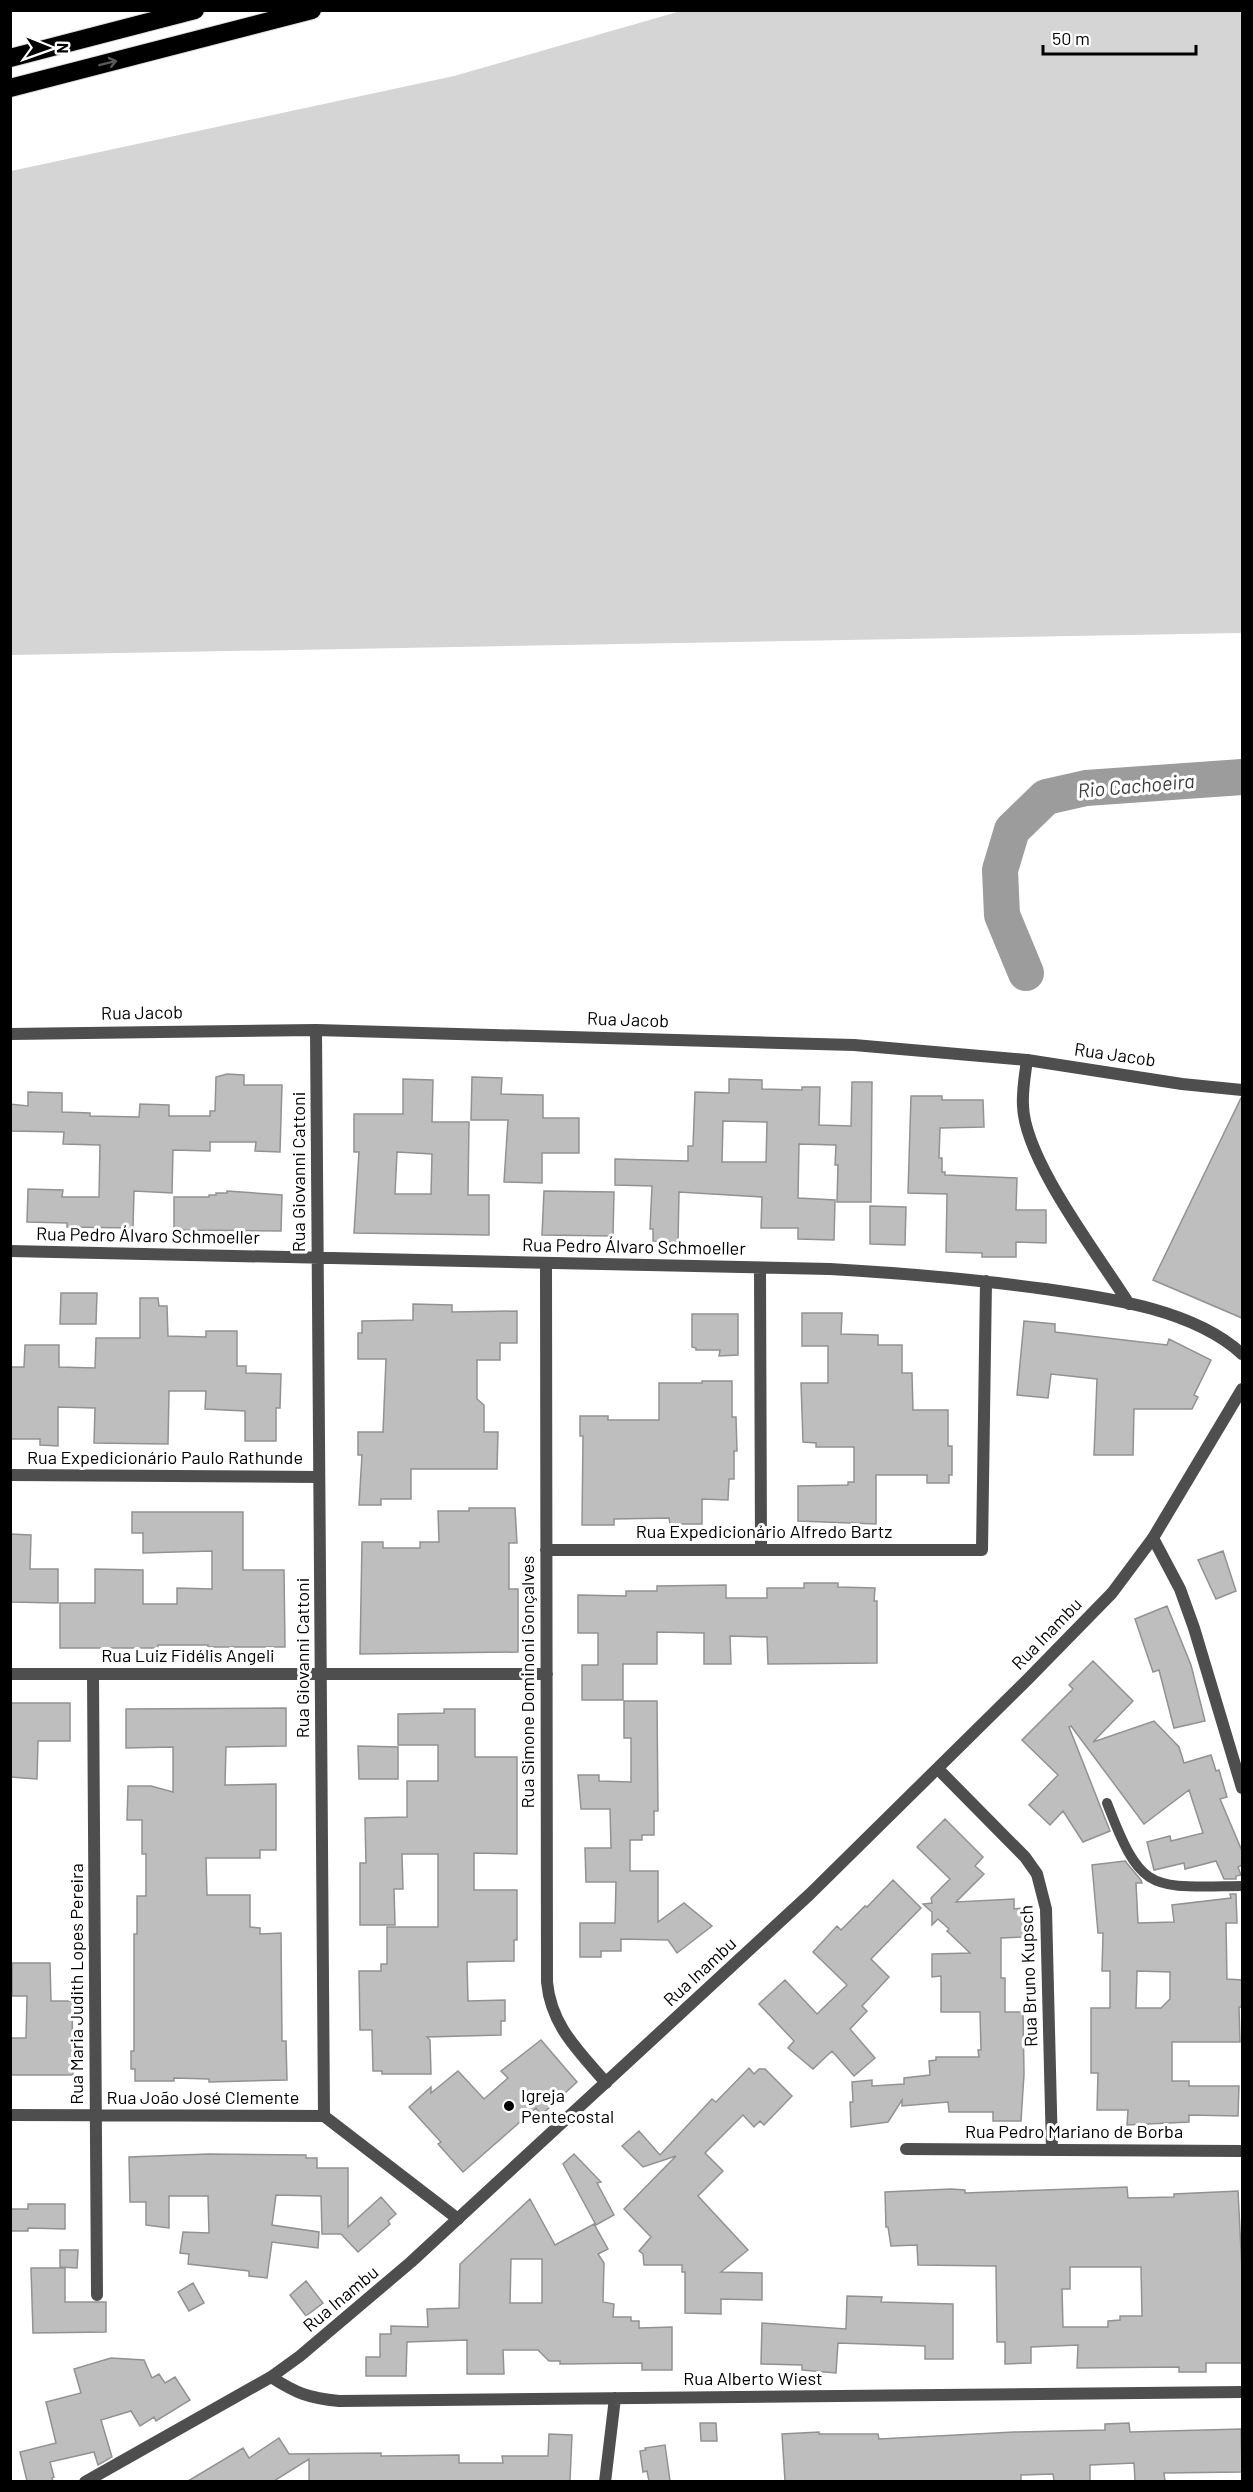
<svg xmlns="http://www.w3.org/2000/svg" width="1253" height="2492" viewBox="0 0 1253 2492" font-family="Barlow,sans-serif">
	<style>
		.green { fill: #d5d5d5 }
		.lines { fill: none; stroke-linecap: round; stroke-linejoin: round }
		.river { stroke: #9c9c9c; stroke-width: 36 }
		.building { fill: #bebebe; stroke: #929292; stroke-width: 1.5; fill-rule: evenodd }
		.motorway-casing { stroke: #dbdbdb; stroke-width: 20 }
		.service { stroke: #4e4e4e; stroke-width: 10 }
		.minor { stroke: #4e4e4e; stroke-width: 12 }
		.tertiary { stroke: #4e4e4e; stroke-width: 12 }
		.motorway { stroke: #000; stroke-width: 18 }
		.oneway { stroke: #595959 }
		.poi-dot { fill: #000; stroke: #fff; stroke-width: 2 }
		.labels { text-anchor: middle; stroke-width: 6; stroke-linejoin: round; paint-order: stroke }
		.street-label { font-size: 18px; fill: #000; stroke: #fff }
		.poi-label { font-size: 18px; fill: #000; stroke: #fff; text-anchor: start }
		.water-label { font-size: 20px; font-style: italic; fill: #3d3d3d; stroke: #fff }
	</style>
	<rect width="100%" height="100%" fill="#fff"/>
	<path class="green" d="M681 11H1242V633L11 655V171L454 76Z"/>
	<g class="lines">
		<path class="river" d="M1026 973 1002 915 1000 870 1012 830 1046 797 1086 788 1242 777"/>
	</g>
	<path class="building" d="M227 1074 244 1075V1085H282L280 1152 255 1151 256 1142H210V1151L173 1150 172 1193 134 1191 133 1228 67 1227V1223L27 1222 28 1189 63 1190 62 1197H99L100 1145 63 1144 64 1132 10 1131V1104L28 1106V1092L62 1093V1112L90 1113V1116L139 1117 140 1104 169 1105V1116H210V1111H215L216 1077Z
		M472 1077 502 1078 501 1094 543 1095V1118H579V1153H542V1183L504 1182 508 1120H471Z
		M403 1079 433 1080 432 1122H469L468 1195H489V1235L354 1233 359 1152H354V1114H403ZM397 1152 432 1154 431 1194H395Z
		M729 1079 762 1080V1089L802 1090V1087H820L819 1125 851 1126 852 1082H872L871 1202H837L838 1165H835L836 1145 799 1144 798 1198 835 1200 834 1240 798 1239V1228H761L762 1197 679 1192 678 1242 653 1241V1229H650L652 1186 615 1185V1159L688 1161V1146H693L695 1092 729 1093ZM723 1121 767 1122 766 1162H722Z
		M911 1096H942V1100H983L984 1127 940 1128 939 1158H942V1172H945V1175L1017 1178 1016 1210H1046V1243L1016 1242V1257H982V1253L946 1252 947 1194 908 1193Z
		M1241 1098H1242V1318L1153 1280Z
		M227 1191 282 1195 281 1231 174 1230V1197H209V1195H216V1193H227Z
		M544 1191 614 1192 613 1236 542 1235Z
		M870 1206 906 1207 905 1245 870 1244Z
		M61 1293H97L96 1324H60Z
		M140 1298H158L159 1306H167L168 1336 206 1337V1331H237V1366H246V1373L281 1374 280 1408H276V1441H245V1411L205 1409 206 1391H169L168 1444 94 1443 95 1408 58 1407V1446L40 1445V1439H10V1367H24L25 1345H59V1367L95 1368 96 1338H140Z
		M413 1304 452 1305V1312L517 1311V1343H500V1360H477V1399L484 1405V1432H498L497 1469H411V1499H381V1505H359L362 1455H358V1432H383L386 1359H358V1333H362V1321L413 1320Z
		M802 1313H842L841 1334 878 1335V1345H902V1373H912L913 1410H948V1446H952V1475H949V1483H927V1475H876V1524L798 1521V1486L848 1485V1482H854V1447H816V1443L803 1442 801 1383H828V1346H802Z
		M692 1314H738V1355L719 1356 720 1350H696V1348L692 1347Z
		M1024 1321 1055 1324V1332L1167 1345 1169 1339 1211 1360 1194 1395 1198 1397 1192 1409H1134L1133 1455H1094L1097 1379 1051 1374 1048 1398 1017 1395Z
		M702 1381H732V1417H736L737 1451H734V1479H729L728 1500 702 1499V1524H670L669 1518 614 1519V1525H582L583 1436H580V1416H608V1420H659V1383H702Z
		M469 1508H515L517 1543H509V1589H518V1652L360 1654 362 1542H383V1548H420V1542H439L438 1511H469Z
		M132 1512H243V1570H284L285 1647H208V1645H158V1648H60V1603H95V1569L143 1570V1604H177V1588L212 1589V1551L143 1553V1533H132Z
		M10 1534 31 1535 30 1569H58V1603L10 1602Z
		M1223 1551 1236 1591 1216 1599 1198 1560Z
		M804 1583H838V1587L875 1588 874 1601H877V1663L768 1664 767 1637 730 1636 731 1664H704V1633L657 1632V1664H623V1700H582V1665H598V1633H578V1595L626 1596V1591H657V1586L726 1585V1598H767V1588H804Z
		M1167 1606 1191 1665 1205 1721 1174 1728 1159 1670 1153 1672 1135 1619Z
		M1093 1661 1133 1701 1093 1742 1154 1721 1179 1747 1184 1763 1211 1755 1216 1771 1219 1770 1227 1797 1220 1799 1242 1851V1865L1238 1867 1241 1875 1236 1876V1879H1224L1216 1861 1185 1869 1184 1863 1154 1870 1147 1842 1170 1836 1171 1841 1203 1833 1189 1790 1144 1824 1071 1726 1069 1727 1110 1831 1083 1842 1063 1811 1050 1825 1029 1805 1058 1775 1022 1740 1073 1689 1069 1685Z
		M624 1701H657L658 1811H654V1835H642V1840H630V1871H658V1922L684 1903 712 1926 677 1953 668 1940 621 1939V1951H601V1957H580V1923H615L616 1882H586L585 1848H611L610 1809H581L578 1775H599V1781L631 1782V1738H624Z
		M10 1703H70V1741H38L37 1779 10 1777Z
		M286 1708V1746L226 1747 225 1785 276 1784V1850H260V1858H206L207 1895H250V1927L260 1928V1934L281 1933 282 2041H286L287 2080 209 2082V2079L174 2078V2081H135V2069H131V2051H134V1934H137V1896H146V1854H142V1820H127L128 1786H151L173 1792V1747L126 1748V1709Z
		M444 1709H475V1757H517V1854L474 1853V1890H517V1940H514V1961L467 1962 468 2001 505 2000V2021H501V2035L427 2037 430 2040 431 2074H382V2071H373L372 2030H360L359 1971H381V1964H387V1927H438V1854H402L403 1889H394L395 1925H360V1863H366L365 1818 407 1817V1781H438V1745H398V1714L444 1713Z
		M358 1746 398 1747V1779H359Z
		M945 1819 983 1857 975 1866 984 1874 956 1902 1014 1899V1909L1022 1908 1023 1937 1001 1938V1978H1005V2012H1023L1024 2074 1021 2121H993V2112H949L948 2102 902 2106V2100L888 2122 851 2127 850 2102H853L852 2082 872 2080V2086L904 2084V2078L930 2075 929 2061 936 2060V2057H979L978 2050H981L980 2012H941V1976L932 1977V1954L970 1953 947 1931 949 1929 938 1919 932 1925V1912L923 1904 932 1903 931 1898 950 1879 917 1847Z
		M1125 1861 1141 1880 1142 1883H1136L1138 1923 1174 1922 1172 1905 1231 1898 1230 1894H1236L1237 1923H1226L1227 1979 1242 1980V2007H1239L1240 2042H1172V2081H1189V2086H1239L1238 2116 1189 2115V2122L1127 2125 1128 2110H1097L1098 2073H1091V2008H1110V1971H1102L1103 1933H1098L1092 1865ZM1137 1971 1170 1972V1999L1161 2008H1136Z
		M893 1880 921 1908 871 1959 889 1977 862 2006 867 2011 850 2029 875 2058 854 2076 832 2051 813 2069 788 2048 794 2041 759 2004 785 1980 817 2014 847 1985 813 1952 837 1926 841 1930 865 1906 867 1907Z
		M12 1963H50L51 2001H72L73 2075H10V2038H26L27 1996H12Z
		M541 2040 577 2082 541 2115 536 2108 463 2172 438 2144 441 2142 409 2107 431 2087V2093L458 2071 484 2099 508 2078 501 2071Z
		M749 2068 754 2074 759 2069H765L792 2096 764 2125 760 2121 754 2127 743 2115 705 2153 723 2171 698 2196 748 2250 721 2272 762 2273V2300L721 2299V2314L685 2313V2272H682V2265H644L643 2254 639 2251 651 2237 624 2209 676 2156 643 2167 622 2146 639 2131 660 2155 712 2099 716 2102Z
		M208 2154 306 2155V2158H317V2168H348V2227L381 2197 396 2214 388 2221 390 2224 358 2252 341 2234H322L321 2196 276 2195 272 2225 319 2232 318 2248 272 2242 267 2278 249 2276V2271L188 2264 189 2254 180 2253 183 2232 209 2233 208 2196H169V2228L146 2225V2202H130L129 2157Z
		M574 2154 601 2182 597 2183 614 2215 596 2225 563 2164Z
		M1127 2187 1128 2198 1174 2197V2194L1238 2191 1242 2269V2363H1206V2372H1179V2367L1077 2368 1078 2345 1031 2347V2363L1005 2364V2342H997L996 2266 918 2265 917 2245 891 2246 888 2227H886L885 2192 951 2189 965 2190V2193ZM1070 2267H1141L1142 2316H1120V2320L1108 2321V2327H1063L1062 2289H1070Z
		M530 2199 555 2245 594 2224 608 2249 598 2254 604 2263 603 2302 614 2304 613 2317H631V2321H639V2328L672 2327V2370H642V2363L560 2364V2361H549L538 2350H503L504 2374H467V2340L407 2342 406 2376H366V2357H380V2334H391V2326L428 2327 427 2309 459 2308 460 2264ZM511 2259H542V2303H510Z
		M28 2204H65V2229L28 2228V2231H10V2209H28Z
		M60 2250H78L77 2268 60 2267Z
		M31 2268H65V2302H106V2332L33 2333Z
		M306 2281 323 2303 306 2316 290 2295Z
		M193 2283 204 2303 189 2311 178 2292Z
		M847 2296 882 2297 881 2302 953 2304V2359H925V2346L838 2343 836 2373 802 2370V2365L761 2364 762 2323 846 2329Z
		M111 2358 144 2360 152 2378 159 2374 165 2383 175 2377 190 2400 156 2421 154 2417 140 2426 131 2411 101 2420 112 2457 98 2465 94 2452 50 2462 54 2477 52 2478 53 2481H27L20 2452 56 2443 46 2402 81 2393 74 2369Z
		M700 2423H716L717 2441H701Z
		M1129 2423 1130 2432 1241 2429 1242 2472 1164 2473 1165 2481H1135L1134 2463 1090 2465V2481H1054L1053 2474 1021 2475V2481H785L782 2434 819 2432V2434H878L879 2439 1014 2432 1105 2430V2424Z
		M549 2434 572 2435 570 2481H309V2459L274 2481H188L243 2448 249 2458 279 2438 289 2454 381 2453V2456L459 2455V2463H503L502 2456H548Z
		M665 2445 670 2481H649L647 2471 643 2472 640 2451 646 2450 645 2448Z"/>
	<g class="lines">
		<g class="motorway-casing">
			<path id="motorway" d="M10 58 195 10
				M10 88 312 10"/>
		</g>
		<path class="service" d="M1107 1803C1142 1894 1149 1887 1242 1886"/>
		<path class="minor" d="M316 1030 324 2116 458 2219
			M1027 1060C1025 1075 1022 1091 1023 1106 1025 1161 1099 1256 1129 1304
			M10 1251 830 1269C902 1273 973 1279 1045 1289 1108 1298 1193 1309 1242 1354
			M546 1263 547 1982C551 2026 579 2051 606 2083
			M760 1268 761 1550
			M10 1475 319 1477
			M1153 1538 1180 1589 1194 1628 1242 1788
			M546 1550H982L986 1281
			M10 1674H547
			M93 1674 97 2295
			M938 1769 1025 1857 1037 1874 1046 1909 1052 2150
			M10 2115 324 2116
			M906 2149 1242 2151
			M271 2377C296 2393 308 2398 339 2401L1242 2392
			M605 2482 615 2398"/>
		<path class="tertiary" d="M10 1034 316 1030 854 1045 1027 1060 1182 1084 1242 1090
			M85 2482 271 2377 300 2356 411 2262 810 1894 1028 1679 1112 1593 1153 1538 1242 1389"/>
		<use href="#motorway" class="motorway"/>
	</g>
	<defs><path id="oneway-shaft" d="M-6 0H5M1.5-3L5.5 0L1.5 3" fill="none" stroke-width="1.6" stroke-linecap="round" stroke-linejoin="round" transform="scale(1.5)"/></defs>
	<use class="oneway" href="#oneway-shaft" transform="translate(108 63) rotate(-14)"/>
	<circle class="poi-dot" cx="509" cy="2106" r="6"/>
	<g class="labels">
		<g class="street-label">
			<text transform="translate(142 1013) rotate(-1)" y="6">Rua Jacob</text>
			<text transform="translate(628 1020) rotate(2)" y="6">Rua Jacob</text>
			<text transform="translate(1115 1055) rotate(8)" y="6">Rua Jacob</text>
			<text transform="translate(299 1172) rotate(-90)" y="6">Rua Giovanni Cattoni</text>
			<text transform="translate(148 1236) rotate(1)" y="6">Rua Pedro Álvaro Schmoeller</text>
			<text transform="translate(634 1247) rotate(1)" y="6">Rua Pedro Álvaro Schmoeller</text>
			<text x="165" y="1464">Rua Expedicionário Paulo Rathunde</text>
			<text x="764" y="1538">Rua Expedicionário Alfredo Bartz</text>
			<text transform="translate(1047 1634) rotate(-46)" y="6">Rua Inambu</text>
			<text x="188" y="1662">Rua Luiz Fidélis Angeli</text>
			<text transform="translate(303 1658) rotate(-90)" y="6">Rua Giovanni Cattoni</text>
			<text transform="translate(528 1682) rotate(-90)" y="6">Rua Simone Dominoni Gonçalves</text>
			<text transform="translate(700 1972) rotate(-43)" y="6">Rua Inambu</text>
			<text transform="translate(1029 1976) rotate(-92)" y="6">Rua Bruno Kupsch</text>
			<text transform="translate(77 1984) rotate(-90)" y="6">Rua Maria Judith Lopes Pereira</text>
			<text x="203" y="2104">Rua João José Clemente</text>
			<text x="1074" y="2138">Rua Pedro Mariano de Borba</text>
			<text transform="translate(341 2299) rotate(-40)" y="6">Rua Inambu</text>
			<text x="753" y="2385">Rua Alberto Wiest</text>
		</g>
		<g class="poi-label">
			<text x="521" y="2102">Igreja<tspan x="521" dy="21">Pentecostal</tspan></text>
		</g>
		<g class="water-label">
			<text transform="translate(1136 786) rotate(-5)" y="7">Rio Cachoeira</text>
		</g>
	</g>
	<rect width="1253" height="2492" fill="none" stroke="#000000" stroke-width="24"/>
	<g transform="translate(48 48) rotate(91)" stroke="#ffffff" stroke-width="4.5" paint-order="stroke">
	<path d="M0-4.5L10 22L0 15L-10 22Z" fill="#000000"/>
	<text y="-9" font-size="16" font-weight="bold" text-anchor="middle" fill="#000000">N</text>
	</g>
	<path d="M1043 45v9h153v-9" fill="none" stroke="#000000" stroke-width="3"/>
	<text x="1052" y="45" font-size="18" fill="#000000" stroke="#ffffff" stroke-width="4.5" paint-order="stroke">50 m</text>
</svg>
